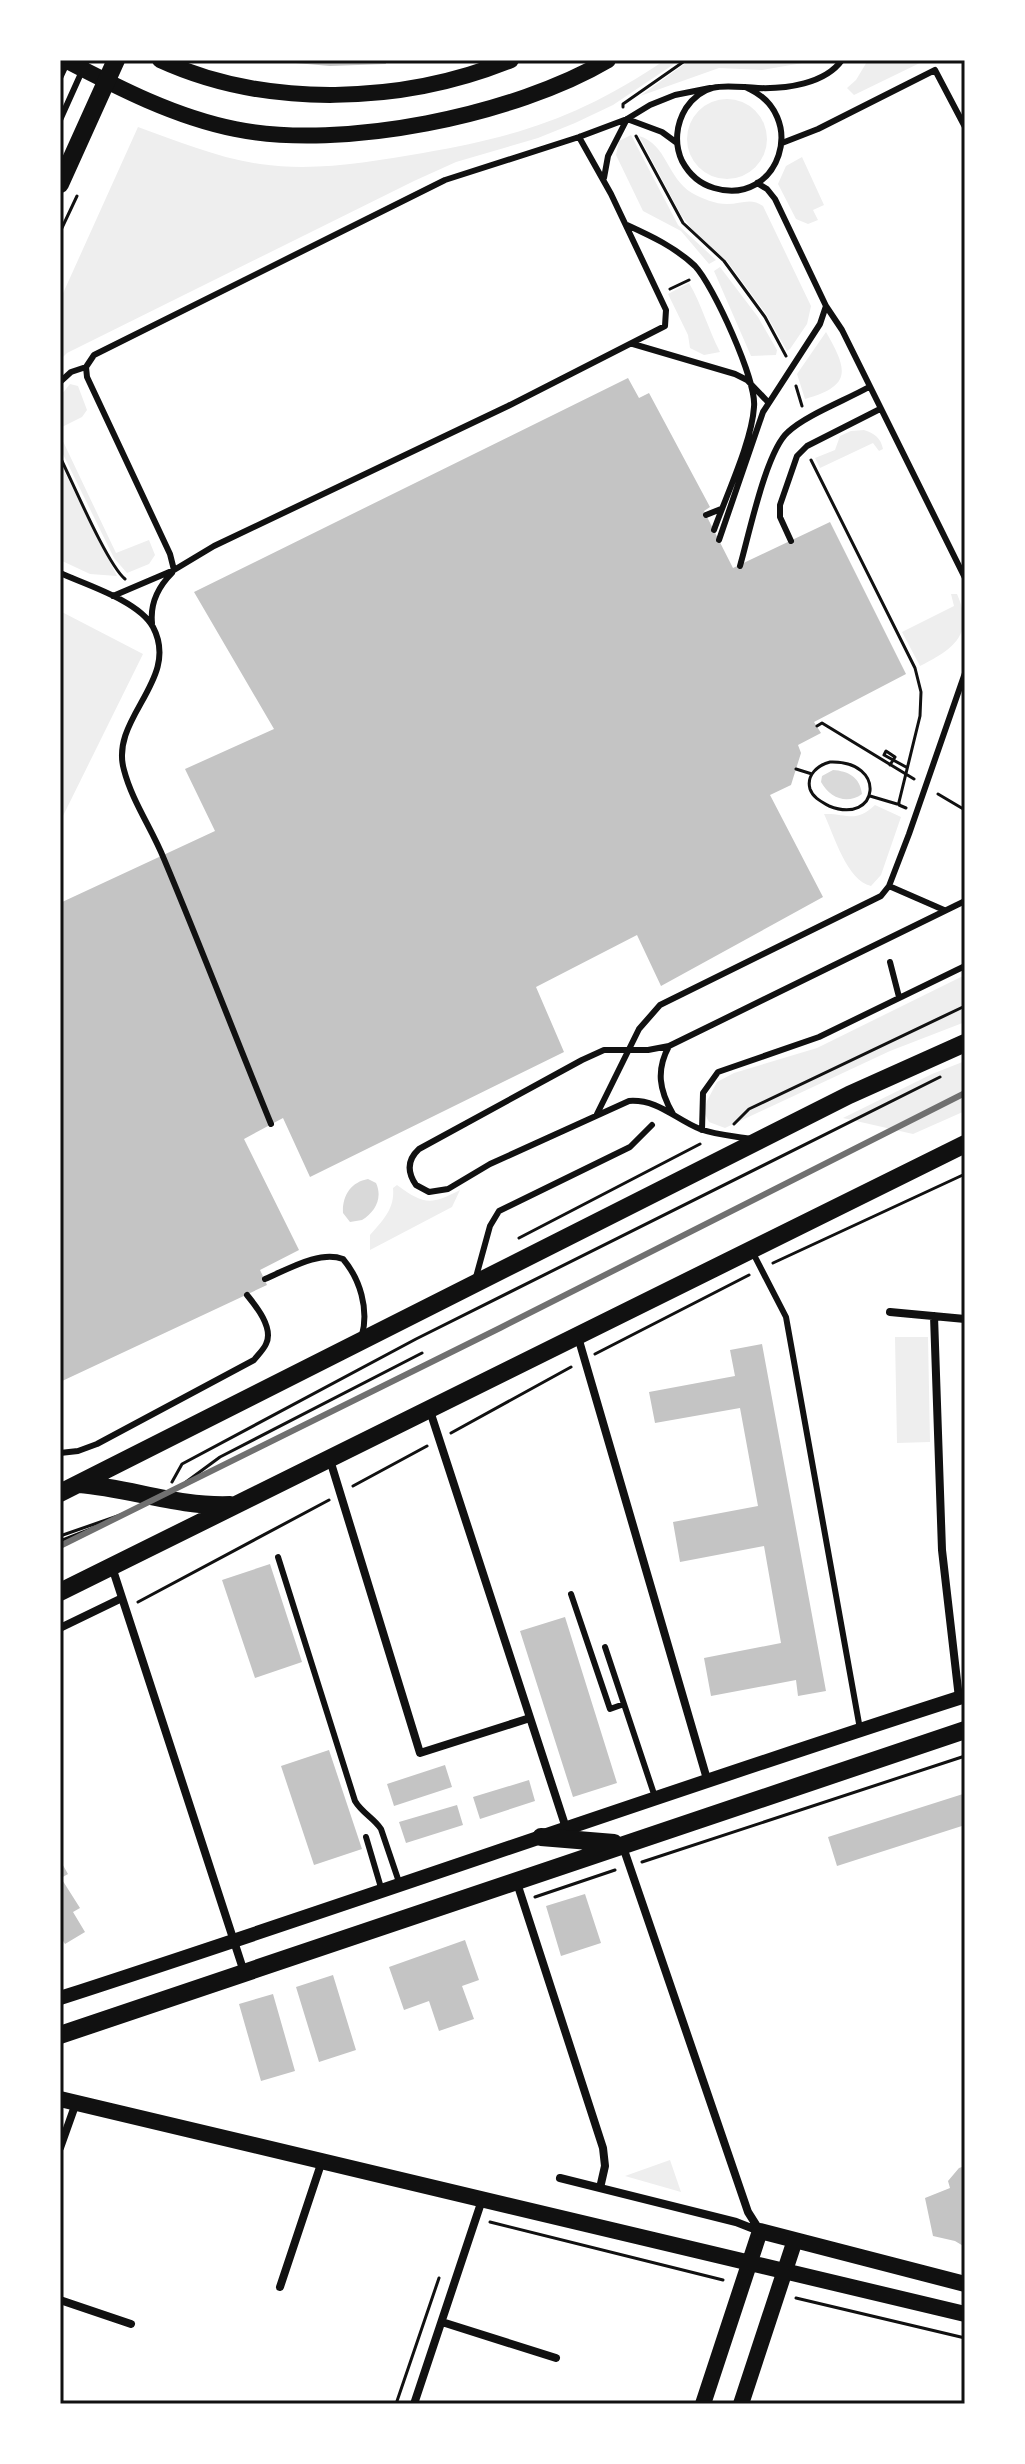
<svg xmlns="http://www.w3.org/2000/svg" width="1025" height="2464" viewBox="0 0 1025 2464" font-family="Manrope,sans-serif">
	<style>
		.green { fill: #eee }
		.water { fill: #d9d9d9 }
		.building { fill: #c4c4c4 }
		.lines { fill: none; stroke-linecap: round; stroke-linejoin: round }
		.path { stroke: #111; stroke-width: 3 }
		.service { stroke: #111; stroke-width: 6 }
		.minor { stroke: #111; stroke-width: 8 }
		.tertiary { stroke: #111; stroke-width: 14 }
		.secondary { stroke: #111; stroke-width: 16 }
		.primary { stroke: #111; stroke-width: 18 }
		.rail { stroke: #707070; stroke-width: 6 }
		.neatline { fill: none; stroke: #111; stroke-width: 3 }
	</style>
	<rect width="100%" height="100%" fill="#fff"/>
	<path class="green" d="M665 60H680L613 105 575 123 538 138 456 162 414 181 67 353 60 360V300L138 127C177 141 218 158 260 164 315 172 369 162 423 153 521 136 582 116 665 60Z
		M690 60H820L762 70 719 68 640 96Z
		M868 60H926L854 95 847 88 856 80Z
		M687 139a40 40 0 1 1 80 0a40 40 0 1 1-80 0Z
		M631 135 678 225 716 260 709 264 681 231 643 211 616 155 619 141Z
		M639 136C667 144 667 178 692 193 703 199 715 204 727 204 741 204 751 197 763 206L811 306 807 324 790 349 787 351 766 314 727 261 695 233 681 215Z
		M802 157 824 205 813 210 818 220 808 224 796 219 778 184 786 166Z
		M720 267 758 317 777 350 776 355 751 356 714 271Z
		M689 283C702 305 708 329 720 352L704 355 690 348 688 335 668 294Z
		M826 332C848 370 852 386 805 399L797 374Z
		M70 384 78 386 87 410 82 417 60 428 62 394Z
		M864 430C874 433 881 438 883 449L879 451 873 443 820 468 815 458 835 450 840 436 851 431Z
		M60 435 116 553 149 540 155 555 149 564 127 573 114 558 60 448Z
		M60 463 117 576 90 574 60 560Z
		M951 594H957C975 635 953 649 920 666L902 632 954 606Z
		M60 611 143 654 60 822Z
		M875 805 901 817 881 875 871 886C847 881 834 835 824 814 847 813 855 824 875 805Z
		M965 975V1022L890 1051 725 1128 709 1122 704 1112 707 1101 717 1082 734 1073 817 1048Z
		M965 1061V1111L913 1134 843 1118 932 1074Z
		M397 1185C424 1205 431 1205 460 1190L452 1207 370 1250V1235C383 1220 395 1209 393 1188Z
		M895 1337H928L930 1442 897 1443Z
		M670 2160 681 2192 625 2176Z"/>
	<path class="water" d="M833 770C848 771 860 777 862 794 847 805 830 798 821 782L822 776Z
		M368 1179 376 1183C383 1198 375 1212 362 1220L350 1222 343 1213C342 1196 351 1182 368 1179Z"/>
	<path class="building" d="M284 60H385L386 64 330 66 284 62Z
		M628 378 639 398 649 393 710 507 704 511 733 568 830 522 906 674 814 722 821 733 798 745 801 753 791 785 770 795 823 897 661 986 637 935 536 987 564 1052 310 1177 283 1118 244 1139 299 1250 260 1270 267 1285 60 1382V903L215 831 185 769 274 729 194 592Z
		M762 1344 826 1691 798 1696 796 1680 711 1696 704 1658 781 1643 764 1546 680 1562 673 1522 758 1506 740 1408 655 1423 649 1392 735 1376 730 1350Z
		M270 1564 302 1662 255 1678 222 1580Z
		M565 1617 617 1783 573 1797 520 1631Z
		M329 1750 362 1849 314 1865 281 1766Z
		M445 1765 452 1787 394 1806 387 1784Z
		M529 1780 535 1801 480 1819 473 1797Z
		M963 1794 965 1825 837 1866 828 1837Z
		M457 1805 463 1825 406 1843 399 1822Z
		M60 1860 68 1874 61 1878 80 1908 73 1912 85 1932 65 1944 60 1936Z
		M585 1894 601 1943 561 1956 546 1906Z
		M465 1940 479 1980 462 1986 474 2019 439 2031 429 2001 404 2010 389 1967Z
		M333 1975 356 2050 319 2062 296 1987Z
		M273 1994 295 2071 261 2081 239 2004Z
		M965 2166V2247L955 2241 933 2236 925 2198 950 2188 948 2181 959 2168Z"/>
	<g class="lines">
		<path class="path" d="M623 107V104L686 60
			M636 136 683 223 724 261 765 317 786 356
			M60 232 77 196
			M670 289 689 280
			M796 386 802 406
			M60 457C73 483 107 564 125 579
			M811 460 915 668 921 692 920 716 899 802V805L906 808
			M817 726 822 723 914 779
			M830 762C888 760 879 826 829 806 822 802 813 798 810 789 806 775 818 765 830 762Z
			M890 765 895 757 886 751 884 755 906 767
			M796 769 812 774
			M938 794 965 810
			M870 796 897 804
			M734 1124 749 1109 965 1006
			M519 1238 700 1144
			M773 1263 965 1174
			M595 1354 749 1275
			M451 1433 571 1367
			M172 1482 182 1464 416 1339 940 1077
			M186 1482 220 1457 422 1353
			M353 1486 427 1446
			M60 1536 129 1512
			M60 1541 116 1519
			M138 1602 329 1500
			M642 1862 965 1756
			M535 1897 615 1870
			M490 2222 723 2280
			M796 2298 965 2338
			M396 2404 439 2278"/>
		<path class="service" d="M60 78 67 63
			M745 87C811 114 779 208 714 188 700 184 689 174 682 161 674 144 676 124 686 108 706 79 729 87 758 88 786 89 825 84 842 60
			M627 119 662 132 677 143
			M60 120 87 60
			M782 143 818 129 935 70 965 127
			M604 178 608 156 627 119
			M757 183 767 189 775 199 826 306 842 330 965 578
			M627 225C651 236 675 247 695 266 713 285 757 381 754 407 752 441 726 496 714 530
			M633 344 735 374 747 380 768 402
			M60 382 71 372 86 367
			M706 515 721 509
			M719 540 763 412 820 324 826 306
			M791 541 780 517V505L797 456 807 446 880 409
			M740 566C749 535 766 451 788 432 806 415 846 400 869 387
			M174 570 170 554 87 377 86 367 94 355 445 180 579 137 627 119 650 105 675 95 710 88
			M60 573C87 585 139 601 153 627 181 680 109 718 124 770 132 801 152 829 164 859 201 947 235 1036 271 1124
			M113 596 174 570 214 546 508 406 665 326 666 310 611 194 579 137
			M152 623C150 603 158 587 172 573
			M889 886 944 910
			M890 962 899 997
			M669 1046C656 1070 659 1090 673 1114
			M597 1114 639 1029 660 1005 881 896 889 886 909 834 965 673
			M702 1130 703 1093 718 1072 819 1037 965 966
			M751 1139C734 1136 716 1135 700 1129 675 1119 658 1099 629 1101L490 1164 448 1189 429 1192 416 1185C407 1172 407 1160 419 1149L582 1060 604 1050H648L669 1046 965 901
			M753 1253 786 1317 860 1729
			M476 1277 490 1226 499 1211 630 1147 652 1125
			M265 1279C287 1270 319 1250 343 1259 360 1279 369 1309 362 1335
			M60 1453 78 1451 97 1444 254 1360C258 1355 264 1349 266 1344 274 1328 256 1306 247 1295
			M278 1557 355 1801C362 1813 374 1818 381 1829L400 1885
			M571 1594 610 1709 624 1704
			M605 1647 655 1797
			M366 1837 382 1891"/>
		<path class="minor" d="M890 1312 965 1319
			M934 1316 942 1550 959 1698
			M578 1337 707 1779
			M430 1411 566 1828
			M330 1460 420 1753 530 1718
			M112 1567 244 1972
			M60 1628 122 1598
			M622 1844 748 2212 760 2231
			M517 1883 603 2148 605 2166 600 2188
			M60 2148 76 2103
			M560 2178 736 2222 759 2231
			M280 2287 322 2161
			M60 2300 131 2324
			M442 2322 556 2358
			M414 2404 482 2200"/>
		<path class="tertiary" d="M60 1998C363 1900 662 1793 965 1696"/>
		<path class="secondary" d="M65 60C119 88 175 117 235 129 342 151 515 115 608 60
			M160 60C267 109 403 104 511 60
			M60 2099 965 2314
			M703 2404 760 2231 965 2284
			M741 2404 795 2240"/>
		<path class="primary" d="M60 184 116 60
			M79 1484C130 1488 178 1507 230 1505
			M60 1493 849 1095 965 1043
			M60 1592 965 1144
			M541 1837 614 1843
			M60 2035C362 1935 663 1830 965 1730"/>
		<path class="rail" d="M60 1546 500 1328 965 1093"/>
	</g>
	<rect width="1025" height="2464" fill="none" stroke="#ffffff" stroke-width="124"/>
	<rect x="62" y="62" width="901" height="2340" class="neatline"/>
</svg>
